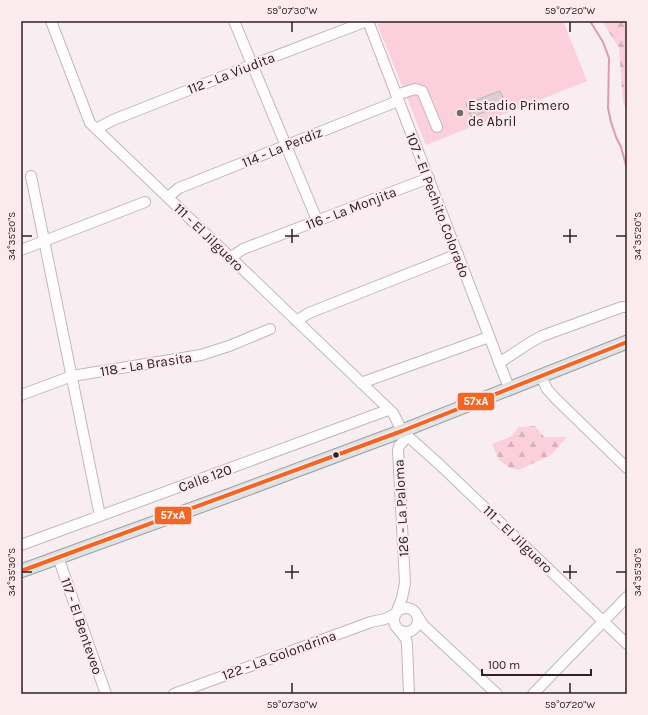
<svg xmlns="http://www.w3.org/2000/svg" width="648" height="715" viewBox="0 0 648 715" font-family="Karla,sans-serif">
	<style>
		.forest { fill: url(#forest-firs) }
		.pitch { fill: #fbcfdb }
		.lines { fill: none; stroke-linecap: round; stroke-linejoin: round }
		.stream { stroke: #de9baf; stroke-width: 2 }
		.building { fill: #dbcfd3; stroke: #beb3b6 }
		.minor-casing { stroke: #c2b7ba; stroke-width: 12 }
		.major-casing { stroke: #9aa0a2; stroke-width: 15 }
		.minor { stroke: #fefcfd; stroke-width: 10 }
		.major { stroke: #dee2e3; stroke-width: 13 }
		.bus-1-casing { stroke: #fbebef; stroke-width: 7 }
		.bus-1 { stroke: #f26522; stroke-width: 4 }
		.ticks { fill: none; stroke: #2f2125; stroke-width: 1.5 }
		.poi-dot { fill: #75696c; stroke: #fbebef; stroke-width: 1.5 }
		.bus-dot { fill: #2f2125; stroke: #fbebef; stroke-width: 1.5 }
		.labels { text-anchor: middle; stroke-width: 4; stroke-linejoin: round; paint-order: stroke }
		.street-label { font-size: 14px; fill: #2f2125; stroke: #fbebef }
		.poi-label { font-size: 14px; fill: #2f2125; stroke: #fbebef; text-anchor: start }
		.line-badge { stroke: #fbebef; stroke-width: 1.5 }
		.badge-label { font-size: 11px; text-anchor: middle; font-weight: bold; fill: #fff }
		.neatline { fill: none; stroke: #2f2125; stroke-width: 1.5 }
		.ticks-label { font-size: 10px; text-anchor: middle; fill: #2f2125 }
	</style>
	<defs>
		<pattern id="forest-firs" width="22" height="20" patternUnits="userSpaceOnUse"><rect width="22" height="20" fill="#fbcfdb"/><path d="M5 1l3.5 6h-7zM16 11l3.5 6h-7z" fill="#d7b1bc"/></pattern>
	</defs>
	<rect width="100%" height="100%" fill="#f8eef1"/>
	<path class="forest" d="M602 21H627V111L623 102 619 48Z
		M535 426 544 437H567L551 455 519 470 510 468 499 460 492 444 512 436 518 427Z"/>
	<path class="pitch" d="M386 21H563L587 81 426 145 377 24Z"/>
	<g class="lines">
		<path class="stream" d="M590 21 603 42 609 58 608 108 611 122 616 137 621 147 627 169"/>
	</g>
	<path class="building" d="M500 91 506 104 471 117 466 104Z"/>
	<g class="lines">
		<g class="minor-casing">
			<path id="minor" d="M51 21 90 123 393 413 402 431 439 464 627 644
				M234 21 317 220
				M368 21 509 388
				M396 95 415 89 422 91 437 127
				M96 129 113 120 252 65 367 21
				M31 176 100 516
				M168 197 179 188 398 101
				M21 250 145 202
				M230 258 243 249 429 178
				M296 321 309 313 458 254
				M499 363 531 342 542 336 622 307H627
				M541 376 547 389 556 399 627 468
				M361 383 489 337
				M21 395 72 376 201 355 229 346 270 329
				M21 545 388 410
				M58 557 106 694
				M394 620a12 12 0 1 1 24 0a12 12 0 1 1-24 0Z
				M397 611 402 598 405 583 398 450 399 446 408 436
				M418 617 423 625 497 694
				M399 630 406 639 407 644 409 694
				M174 694 371 622 385 619 395 614
				M533 694 627 597"/>
		</g>
		<g class="major-casing">
			<path id="major" d="M21 571 225 497 402 431 627 342"/>
		</g>
		<use href="#minor" class="minor"/>
		<use href="#major" class="major"/>
		<g class="bus-1-casing">
			<path id="bus-1" d="M21 571 402 431 627 342"/>
		</g>
		<use href="#bus-1" class="bus-1"/>
	</g>
	<path class="ticks" d="M292 22V32M570 22V32M292 229V243M570 229V243M22 236H32M285 236H299M563 236H577M616 236H626M292 565V579M570 565V579M22 572H32M285 572H299M563 572H577M616 572H626M292 683V693M570 683V693"/>
	<circle class="poi-dot" cx="460" cy="113" r="4"/>
	<circle class="bus-dot" cx="336" cy="455" r="3.5"/>
	<g class="labels">
		<g class="street-label">
			<text transform="translate(231 73) rotate(-21)" y="5">112 - La Viudita</text>
			<text transform="translate(282 147) rotate(-22)" y="5">114 - La Perdiz</text>
			<text transform="translate(438 205) rotate(69)" y="5">107 - El Pechito Colorado</text>
			<text transform="translate(351 208) rotate(-21)" y="5">116 - La Monjita</text>
			<text transform="translate(209 237) rotate(44)" y="5">111 - El Jilguero</text>
			<text transform="translate(146 364) rotate(-9)" y="5">118 - La Brasita</text>
			<text transform="translate(205 478) rotate(-20)" y="5">Calle 120</text>
			<text transform="translate(401 508) rotate(-93)" y="5">126 - La Paloma</text>
			<text transform="translate(518 539) rotate(44)" y="5">111 - El Jilguero</text>
			<text transform="translate(82 626) rotate(71)" y="5">117 - El Benteveo</text>
			<text transform="translate(279 655) rotate(-20)" y="5">122 - La Golondrina</text>
		</g>
		<g class="poi-label">
			<text x="468" y="110">Estadio Primero<tspan x="468" dy="16">de Abril</tspan></text>
		</g>
	</g>
	<g class="line-badge">
		<rect x="457" y="392" width="38" height="19" rx="4" fill="#f26522"/>
		<rect x="154" y="506" width="38" height="19" rx="4" fill="#f26522"/>
	</g>
	<g class="badge-label">
		<text x="476" y="405">57xA</text>
		<text x="173" y="519">57xA</text>
	</g>
	<rect width="648" height="715" fill="none" stroke="#fbebef" stroke-width="44"/>
	<path d="M482 669v6h109v-6" fill="none" stroke="#2f2125" stroke-width="2"/>
	<text x="488" y="669" font-size="12" fill="#2f2125" stroke="#fbebef" stroke-width="3" paint-order="stroke">100 m</text>
	<rect x="22" y="22" width="604" height="671" class="neatline"/>
	<g class="ticks-label">
		<text x="292" y="14">59°07'30"W</text>
		<text x="570" y="14">59°07'20"W</text>
		<text transform="translate(11 236) rotate(-90)" y="4">34°35'20"S</text>
		<text transform="translate(637 236) rotate(-90)" y="4">34°35'20"S</text>
		<text transform="translate(11 572) rotate(-90)" y="4">34°35'30"S</text>
		<text transform="translate(637 572) rotate(-90)" y="4">34°35'30"S</text>
		<text x="292" y="708">59°07'30"W</text>
		<text x="570" y="708">59°07'20"W</text>
	</g>
</svg>
